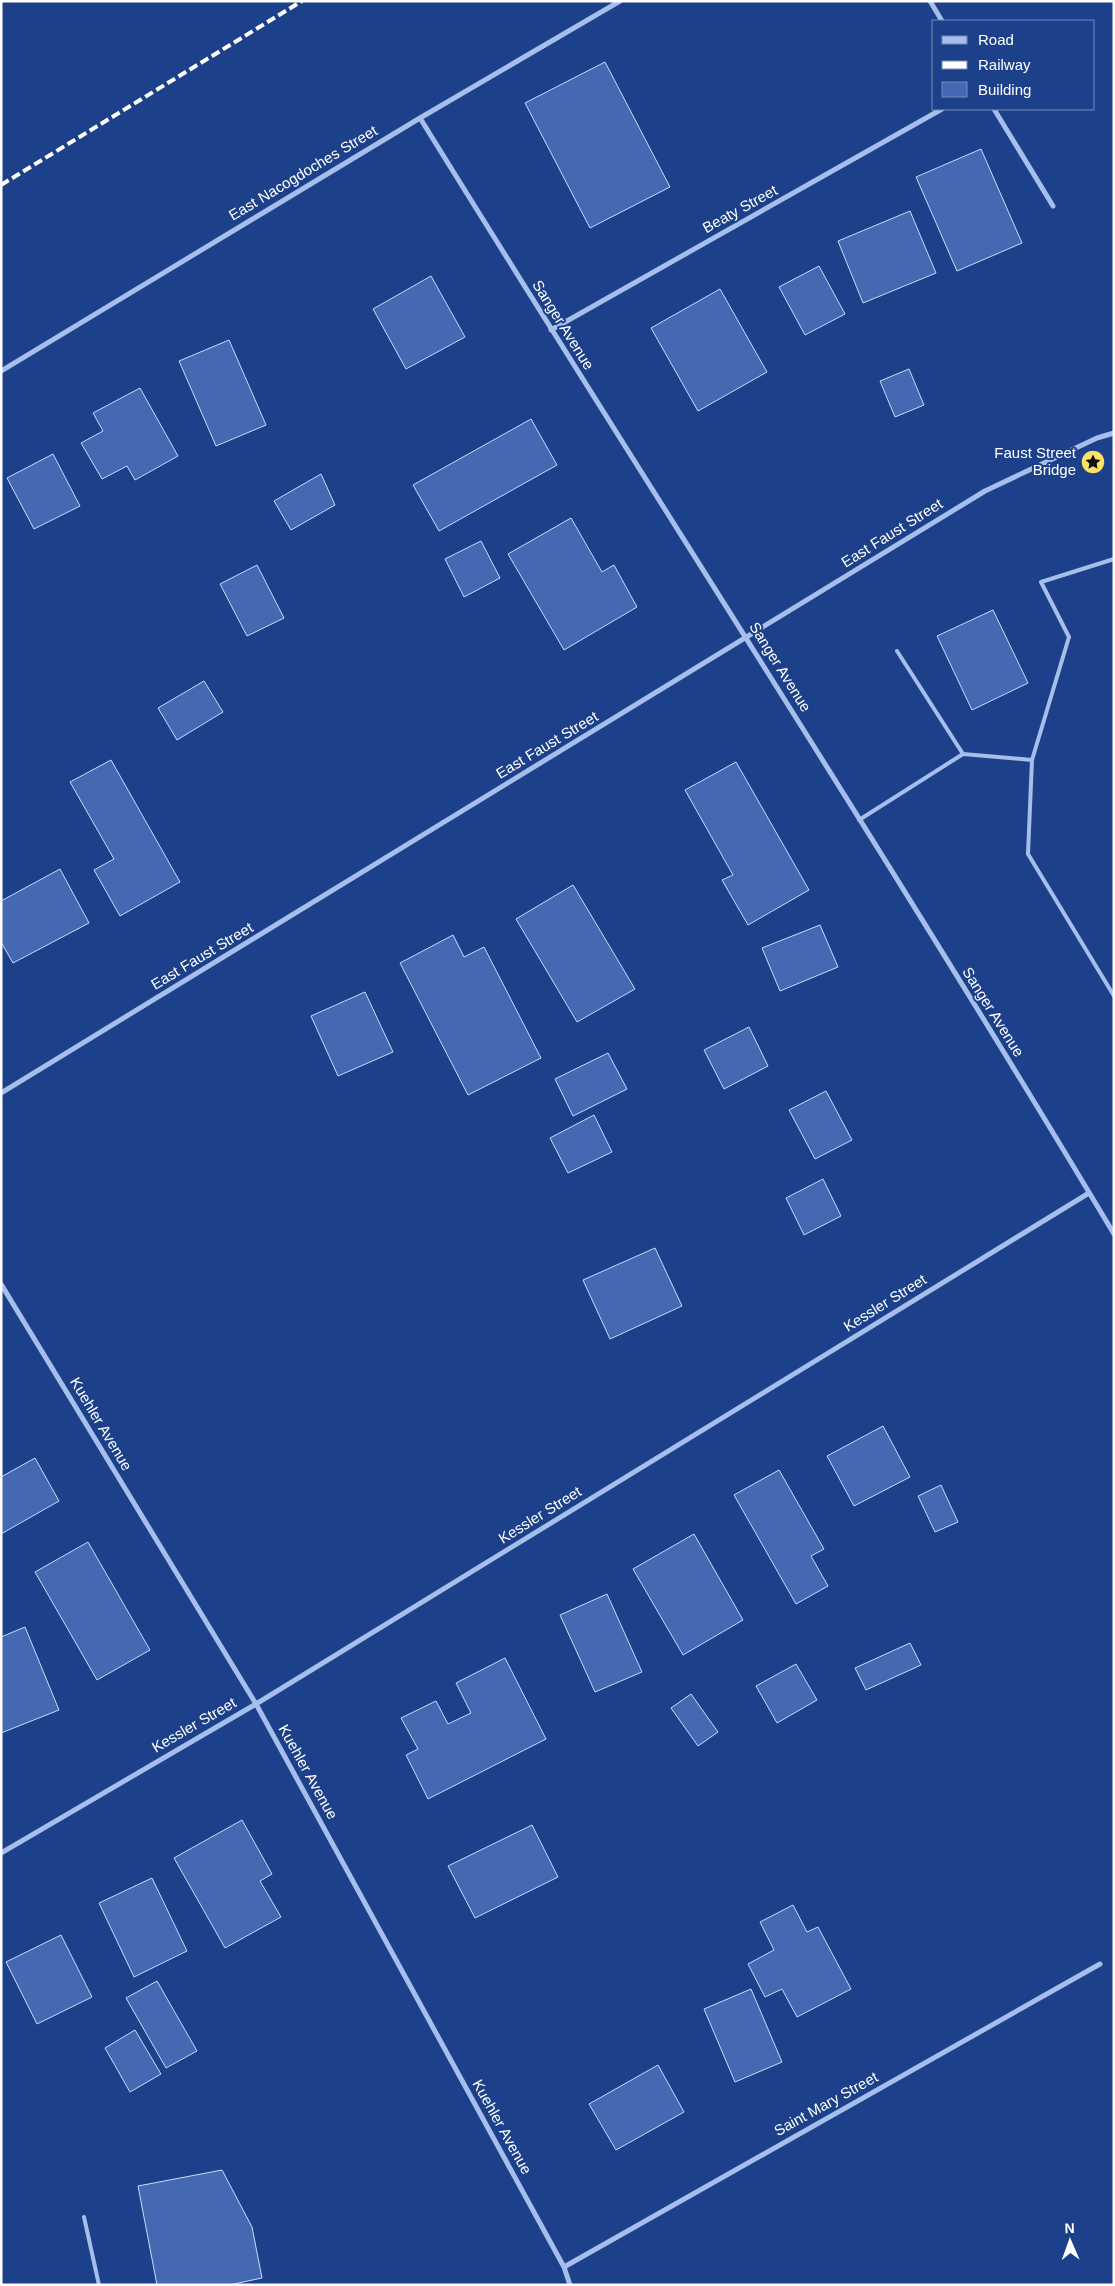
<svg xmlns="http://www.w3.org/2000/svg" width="1115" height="2286" viewBox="0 0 1115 2286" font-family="Helvetica,sans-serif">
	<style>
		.building { fill: #4469b2; stroke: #cbdbf9 }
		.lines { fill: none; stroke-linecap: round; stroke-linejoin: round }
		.lane { stroke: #a6beec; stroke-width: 4 }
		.street { stroke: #a6beec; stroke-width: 5 }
		.rail { stroke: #fff; stroke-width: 4; stroke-dasharray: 9 4; stroke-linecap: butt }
		.labels { text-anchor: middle; stroke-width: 4; stroke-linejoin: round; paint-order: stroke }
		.street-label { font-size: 15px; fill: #fff; stroke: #1c4089 }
		.poi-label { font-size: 15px; fill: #fff; stroke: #1c4089; text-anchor: end }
	</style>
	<rect width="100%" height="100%" fill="#1c4089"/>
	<path class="building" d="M605 62 670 187 590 228 525 103Z
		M981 149 1022 243 957 271 916 177Z
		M910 211 936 273 863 303 838 241Z
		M819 266 845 314 805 335 779 287Z
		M431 276 465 337 406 369 373 309Z
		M720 289 767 372 698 411 651 328Z
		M229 340 266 425 216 446 179 361Z
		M909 369 924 405 895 417 880 381Z
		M140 388 178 456 135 480 127 466 102 479 81 443 103 431 93 413Z
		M531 419 557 465 439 531 413 485Z
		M53 454 80 506 34 529 7 478Z
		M321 474 335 505 291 530 274 501Z
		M571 518 602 572 614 565 637 607 564 650 508 554Z
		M481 541 500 578 464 597 445 559Z
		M257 565 284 618 247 636 220 584Z
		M993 610 1028 683 972 710 937 636Z
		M204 681 223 712 177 740 158 708Z
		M111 760 180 882 120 916 94 870 114 859 70 782Z
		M736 762 809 890 748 925 722 880 733 875 685 790Z
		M60 869 89 923 13 963 1 942V901Z
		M573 885 635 989 577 1022 516 919Z
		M820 925 838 967 780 991 762 948Z
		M453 935 464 957 484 947 541 1058 468 1095 400 963Z
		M365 992 393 1052 338 1076 311 1016Z
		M749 1027 768 1066 724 1089 704 1050Z
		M608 1053 627 1089 573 1116 555 1079Z
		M826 1091 852 1140 815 1159 789 1110Z
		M594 1115 612 1152 568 1173 550 1138Z
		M823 1179 841 1216 804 1235 786 1198Z
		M655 1248 682 1306 610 1339 583 1280Z
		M883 1426 910 1477 854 1506 827 1456Z
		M35 1458 59 1501 1 1534V1477Z
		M779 1470 824 1549 811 1556 828 1586 796 1604 734 1495Z
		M941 1485 958 1522 935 1532 918 1496Z
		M694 1534 743 1620 683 1655 633 1569Z
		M88 1542 150 1650 97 1680 35 1572Z
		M607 1594 642 1672 595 1692 560 1615Z
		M25 1627 59 1710 1 1733V1637Z
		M910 1643 921 1665 866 1690 855 1668Z
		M505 1658 546 1739 428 1799 406 1755 418 1749 401 1718 436 1701 448 1724 471 1713 456 1683Z
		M796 1664 817 1700 777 1723 756 1686Z
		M691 1694 718 1732 698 1746 671 1708Z
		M242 1820 272 1874 260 1881 281 1917 225 1948 174 1858Z
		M532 1825 558 1877 475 1918 448 1866Z
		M152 1878 187 1951 134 1977 99 1903Z
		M793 1905 807 1932 818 1927 851 1989 797 2017 782 1989 765 1997 748 1964 774 1950 760 1922Z
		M61 1935 92 1997 37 2024 6 1962Z
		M157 1981 197 2051 166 2068 126 1998Z
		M751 1989 782 2062 735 2082 704 2009Z
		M135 2030 161 2074 130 2092 105 2048Z
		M658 2065 684 2112 616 2150 589 2104Z
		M222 2170 252 2227 262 2278 229 2285H157L138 2186Z"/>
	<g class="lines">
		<path class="lane" d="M897 651 963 754
			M1032 760 1028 854 1114 996
			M859 820 963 754 1032 760 1069 637 1041 582 1114 559
			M84 2217 99 2285"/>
		<path class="street" d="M930 1 942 21
			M994 109 1053 206
			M420 118C650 490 889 858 1114 1234
			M551 330 942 109
			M1 371 420 118 620 1
			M1 1093 985 491 1097 438 1114 433
			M1 1284 256 1704 564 2267 570 2285
			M1 1853 256 1704 1089 1193
			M564 2267 1100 1964"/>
		<path class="rail" d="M1 185 302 1"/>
	</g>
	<defs>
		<g id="sight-disc" transform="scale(1.25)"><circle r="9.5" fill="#fce164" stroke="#1c4089"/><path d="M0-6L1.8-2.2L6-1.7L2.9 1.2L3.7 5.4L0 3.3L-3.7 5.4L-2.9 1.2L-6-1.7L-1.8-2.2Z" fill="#111"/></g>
	</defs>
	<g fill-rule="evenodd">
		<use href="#sight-disc" x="1093" y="462"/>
	</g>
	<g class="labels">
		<g class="street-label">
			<text transform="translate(303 173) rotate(-31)" y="5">East Nacogdoches Street</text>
			<text transform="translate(740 209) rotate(-29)" y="5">Beaty Street</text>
			<text transform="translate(563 325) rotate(58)" y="5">Sanger Avenue</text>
			<text transform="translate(892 533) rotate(-32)" y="5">East Faust Street</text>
			<text transform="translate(780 667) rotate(58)" y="5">Sanger Avenue</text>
			<text transform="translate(547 745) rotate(-31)" y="5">East Faust Street</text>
			<text transform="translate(202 956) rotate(-31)" y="5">East Faust Street</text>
			<text transform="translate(993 1012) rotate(58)" y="5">Sanger Avenue</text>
			<text transform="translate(885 1303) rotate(-32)" y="5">Kessler Street</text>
			<text transform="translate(101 1424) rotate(59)" y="5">Kuehler Avenue</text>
			<text transform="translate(540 1515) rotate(-32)" y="5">Kessler Street</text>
			<text transform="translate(194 1725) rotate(-30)" y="5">Kessler Street</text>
			<text transform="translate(308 1772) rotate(61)" y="5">Kuehler Avenue</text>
			<text transform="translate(826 2104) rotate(-29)" y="5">Saint Mary Street</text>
			<text transform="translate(502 2127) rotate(61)" y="5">Kuehler Avenue</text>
		</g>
		<g class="poi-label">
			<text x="1076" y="458">Faust Street<tspan x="1076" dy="17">Bridge</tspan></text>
		</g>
	</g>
	<rect width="1115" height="2286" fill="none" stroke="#ffffff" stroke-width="5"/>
	<rect x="932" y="20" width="162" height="90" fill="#1c4089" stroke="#778cb8"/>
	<rect x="942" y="36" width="25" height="8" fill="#a6beec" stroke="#778cb8"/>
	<text x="978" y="45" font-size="15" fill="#ffffff">Road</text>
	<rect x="942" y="61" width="25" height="8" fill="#ffffff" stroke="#778cb8"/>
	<text x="978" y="70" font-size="15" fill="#ffffff">Railway</text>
	<rect x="942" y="82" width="25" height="15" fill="#4469b2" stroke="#778cb8"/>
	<text x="978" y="95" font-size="15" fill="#ffffff">Building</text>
	<g transform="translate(1070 2241) rotate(358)" stroke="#1c4089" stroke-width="4" paint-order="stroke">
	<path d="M0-4L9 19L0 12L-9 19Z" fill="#ffffff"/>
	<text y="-8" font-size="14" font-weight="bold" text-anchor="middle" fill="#ffffff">N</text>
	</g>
</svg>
